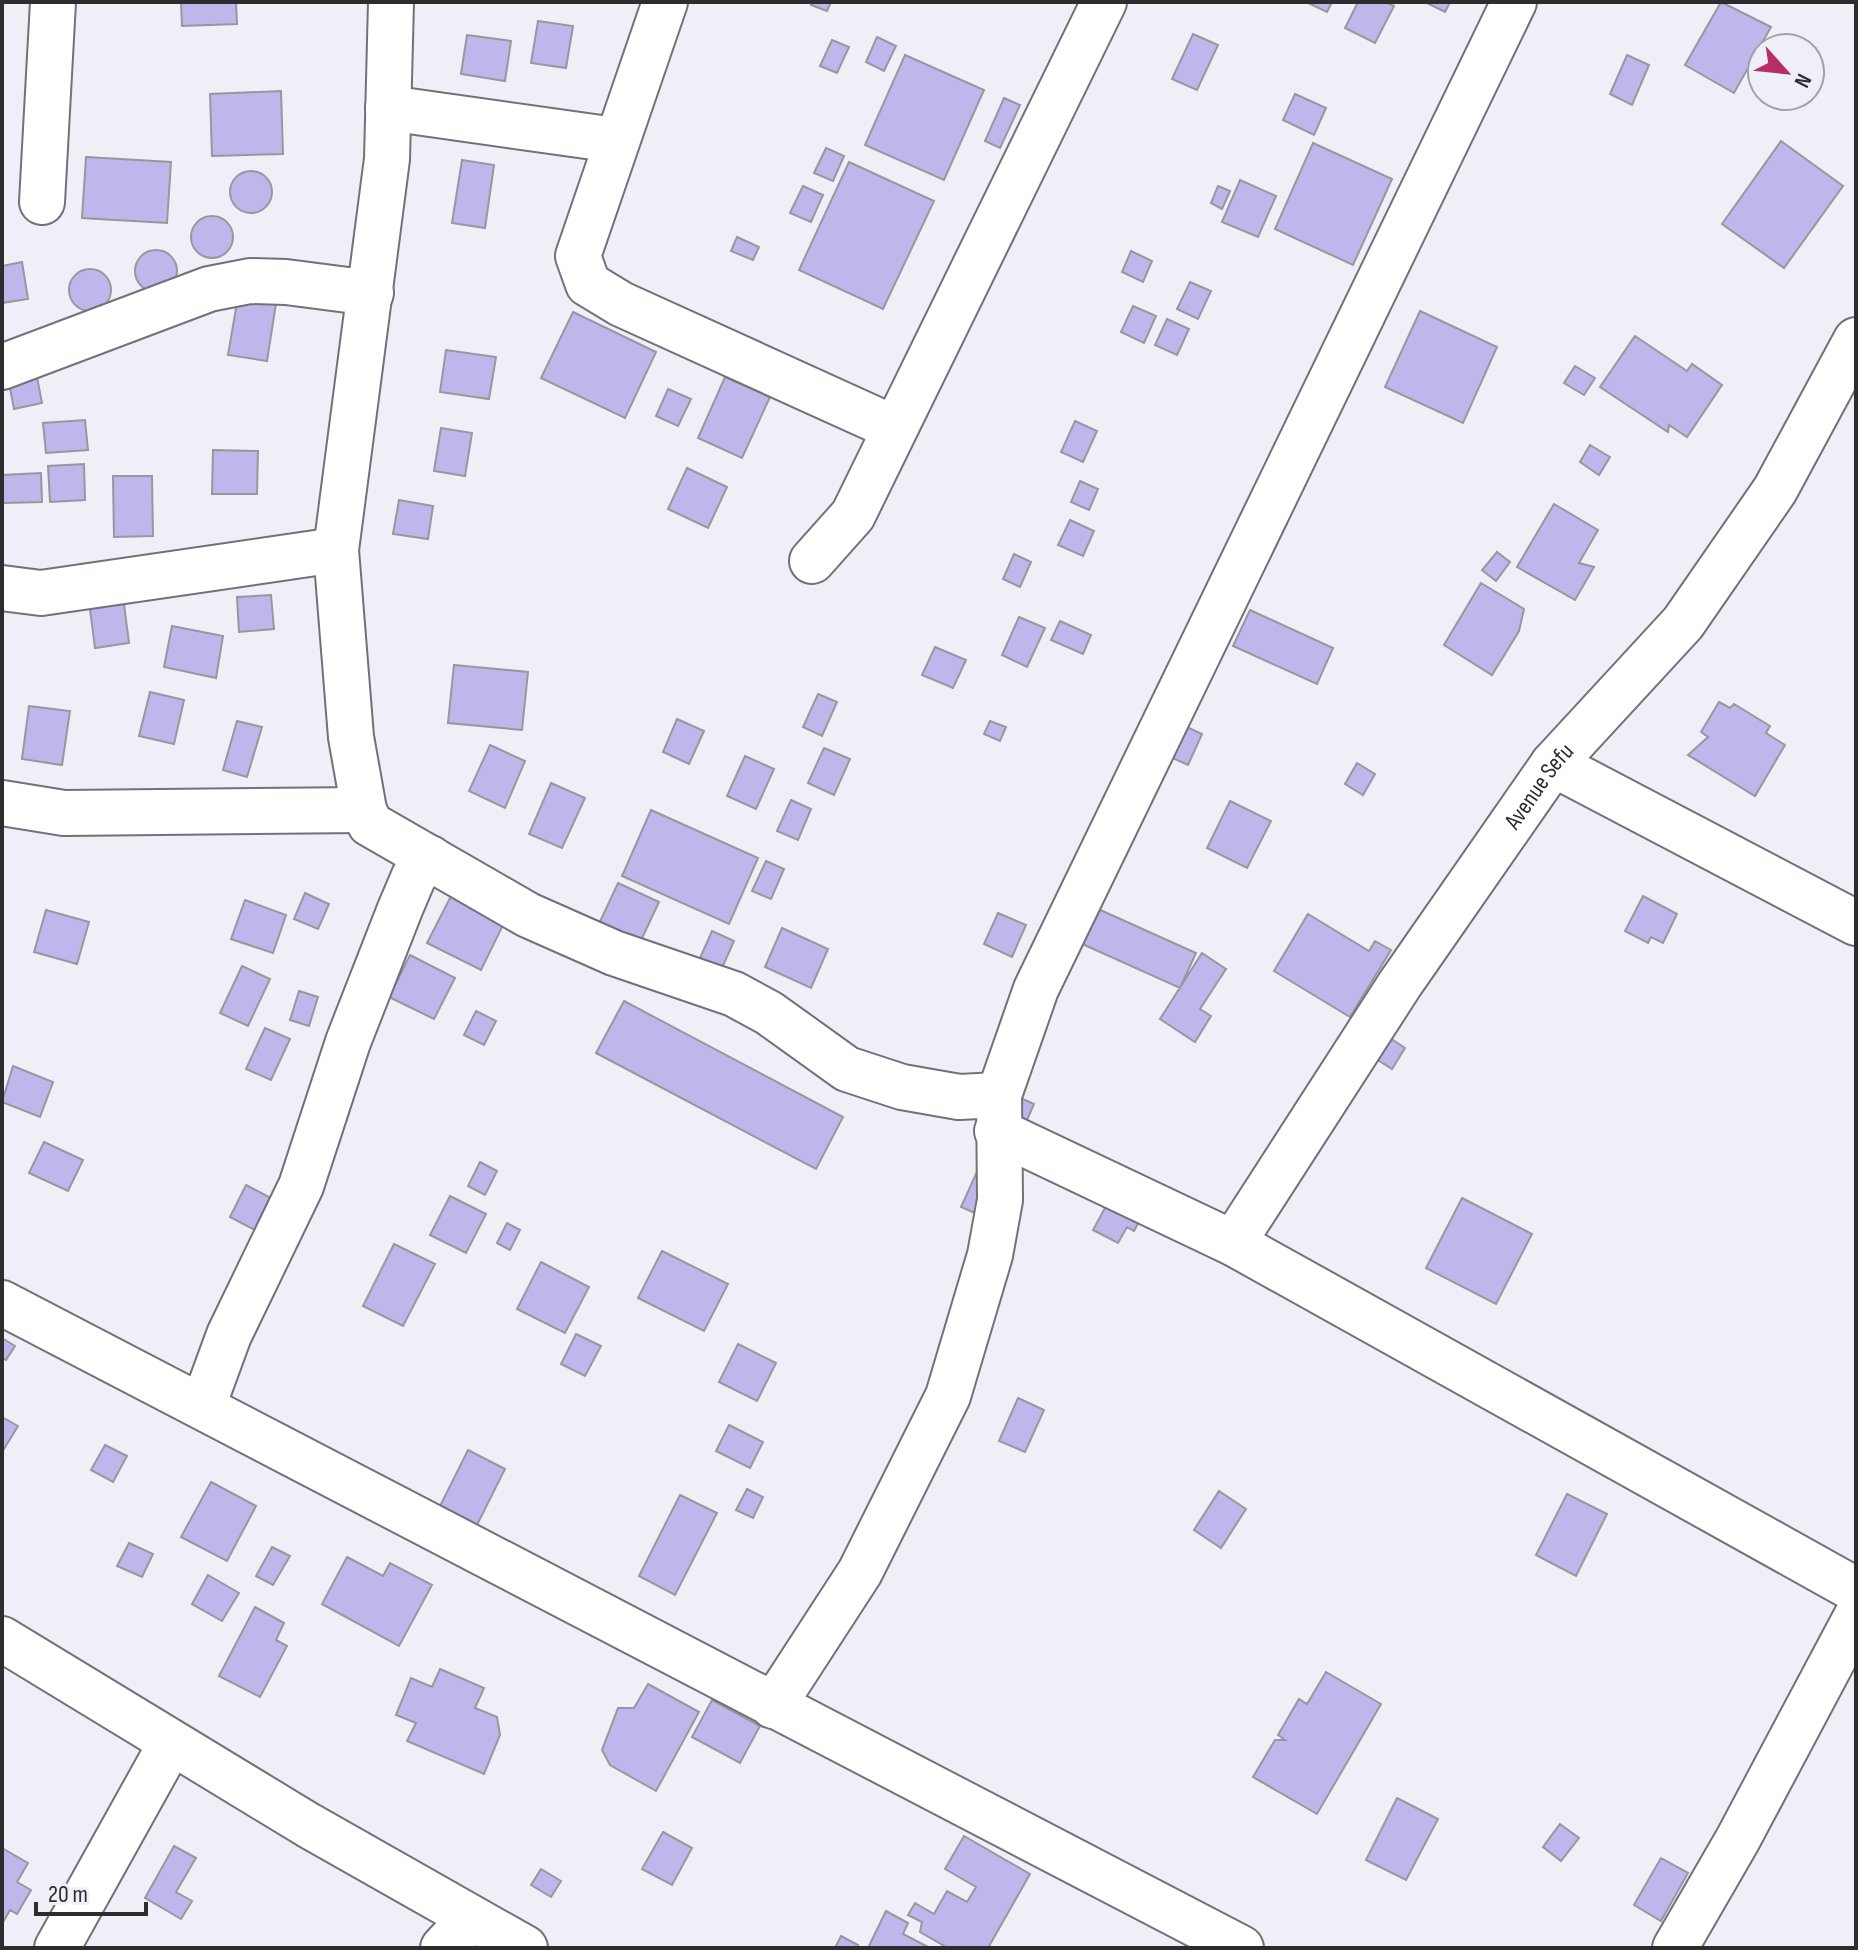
<svg xmlns="http://www.w3.org/2000/svg" width="1858" height="1950" viewBox="0 0 1858 1950" font-family="'Sofia Sans Condensed',sans-serif">
	<style>
		.building { fill: #beb7eb; stroke: #97979e; stroke-width: 2 }
		.lines { fill: none; stroke-linecap: round; stroke-linejoin: round }
		.street-casing { stroke: #717279; stroke-width: 48 }
		.street { stroke: #fff; stroke-width: 44 }
		.labels { text-anchor: middle; stroke-width: 7; stroke-linejoin: round; paint-order: stroke }
		.street-label { font-size: 24px; fill: #2d2d30; stroke: #eeeff7 }
	</style>
	<rect width="100%" height="100%" fill="#eeeff7"/>
	<path class="building" d="M181 2H236L237 24 182 26Z
		M813 2H831L827 11 811 5Z
		M1306 2H1332L1327 12Z
		M1358 2H1385L1394 6 1375 43 1345 28Z
		M1425 2H1450L1445 12Z
		M1721 2 1771 27 1734 93 1685 65Z
		M538 21 573 26 566 68 531 63Z
		M1193 34 1218 45 1197 90 1172 79Z
		M467 35 511 41 505 81 461 74Z
		M877 37 896 46 884 71 866 62Z
		M832 40 849 47 837 73 820 66Z
		M905 55 984 90 944 180 865 145Z
		M1627 55 1649 65 1632 105 1610 94Z
		M281 91 283 154 212 156 210 94Z
		M1295 94 1326 108 1314 135 1283 120Z
		M1004 98 1020 105 1000 148 985 141Z
		M1781 141 1843 186 1784 268 1722 224Z
		M1313 143 1392 179 1353 265 1275 229Z
		M826 148 844 156 833 181 814 173Z
		M86 157 171 162 167 223 82 218Z
		M462 160 494 165 485 228 452 223Z
		M849 162 934 201 883 309 799 270Z
		M230 192a21 21 0 1 1 42 0a21 21 0 1 1-42 0Z
		M1240 180 1276 196 1258 237 1222 222Z
		M803 186 823 195 811 222 790 213Z
		M1218 186 1230 191 1222 209 1211 203Z
		M191 237a21 21 0 1 1 42 0a21 21 0 1 1-42 0Z
		M737 237 759 247 753 260 731 251Z
		M135 271a21 21 0 1 1 42 0a21 21 0 1 1-42 0Z
		M1131 251 1152 261 1143 282 1122 272Z
		M22 262 28 299 2 303V266Z
		M69 290a21 21 0 1 1 42 0a21 21 0 1 1-42 0Z
		M1190 282 1211 291 1198 319 1177 309Z
		M239 291 277 297 267 361 228 355Z
		M1133 306 1156 316 1144 343 1121 332Z
		M1420 311 1497 347 1463 423 1385 387Z
		M573 312 656 352 625 418 541 378Z
		M1167 319 1189 329 1177 355 1155 345Z
		M1635 336 1687 371 1692 364 1722 385 1687 437 1669 425 1668 432 1600 387Z
		M446 350 496 357 489 399 440 392Z
		M1575 366 1595 378 1584 395 1564 383Z
		M36 372 42 403 14 409 8 377Z
		M725 377 770 397 742 458 698 438Z
		M668 389 691 399 678 426 656 416Z
		M85 420 88 450 46 453 43 423Z
		M1075 421 1097 431 1083 462 1061 452Z
		M441 428 472 433 465 476 434 471Z
		M1590 445 1610 457 1599 475 1580 462Z
		M213 450 258 451 257 494H212Z
		M84 464 85 500 50 502 48 466Z
		M687 468 727 487 708 528 668 509Z
		M41 473 42 502 3 503 2 475Z
		M113 476H152L153 536 114 537Z
		M1080 481 1098 489 1089 510 1071 502Z
		M399 500 433 506 428 539 393 534Z
		M1554 504 1598 530 1579 563 1594 567 1575 600 1517 567Z
		M1070 520 1094 531 1083 556 1058 545Z
		M1497 552 1510 562 1496 581 1482 570Z
		M1014 554 1031 562 1020 587 1003 579Z
		M1481 583 1524 609 1519 631 1492 675 1444 645Z
		M271 595 274 629 239 632 237 597Z
		M123 596 129 643 95 648 89 601Z
		M1250 610 1333 648 1317 684 1233 646Z
		M1019 617 1045 628 1027 667 1002 655Z
		M1060 621 1091 635 1083 654 1051 640Z
		M172 626 223 636 216 678 164 667Z
		M935 647 966 660 953 688 922 675Z
		M454 665 528 672 522 730 448 723Z
		M150 692 184 700 174 744 139 736Z
		M818 694 837 702 822 736 803 727Z
		M1719 702 1730 708 1734 704 1770 726 1766 733 1785 745 1755 796 1688 755 1708 737 1701 732Z
		M29 706 70 711 62 765 22 759Z
		M677 719 704 731 689 764 663 752Z
		M237 721 262 727 247 777 223 770Z
		M990 721 1006 727 1000 741 984 734Z
		M1178 723 1202 734 1188 765 1164 754Z
		M490 745 525 761 505 808 469 791Z
		M824 748 850 759 834 795 808 783Z
		M745 756 774 769 756 809 727 796Z
		M1357 763 1375 774 1363 795 1345 784Z
		M551 783 585 798 562 848 529 834Z
		M791 800 811 809 798 840 777 831Z
		M1230 801 1271 821 1247 868 1207 848Z
		M651 810 758 858 729 924 622 876Z
		M766 861 784 869 771 899 752 891Z
		M618 883 659 902 638 947 597 928Z
		M305 893 329 904 318 929 294 919Z
		M452 894 505 921 481 970 427 943Z
		M1643 896 1677 914 1663 943 1651 937 1648 943 1625 931Z
		M245 900 286 915 273 953 231 939Z
		M1087 904 1196 953 1180 988 1071 939Z
		M46 910 89 922 77 964 34 952Z
		M998 913 1026 925 1012 957 984 944Z
		M1308 914 1369 951 1375 941 1391 950 1350 1017 1274 971Z
		M782 928 828 949 811 988 765 967Z
		M712 931 734 941 722 968 700 958Z
		M1202 953 1226 969 1200 1009 1211 1016 1195 1042 1160 1019Z
		M410 955 455 978 434 1019 389 997Z
		M242 966 270 979 248 1026 220 1013Z
		M299 991 318 997 309 1026 290 1020Z
		M624 1001 843 1117 816 1169 596 1053Z
		M476 1011 496 1021 484 1045 464 1035Z
		M265 1028 290 1039 271 1080 246 1069Z
		M1384 1034 1405 1048 1392 1069 1370 1055Z
		M13 1066 53 1082 40 1117 2 1102Z
		M1014 1095 1034 1104 1024 1127Z
		M44 1142 83 1160 68 1191 29 1173Z
		M480 1162 497 1171 485 1195 468 1186Z
		M980 1165 993 1221 961 1207Z
		M246 1185 286 1206 270 1238 230 1217Z
		M1113 1193 1145 1210 1134 1231 1127 1227 1118 1243 1093 1230Z
		M450 1196 486 1214 466 1253 430 1235Z
		M1462 1198 1532 1234 1496 1304 1426 1268Z
		M507 1223 520 1230 510 1250 497 1243Z
		M394 1244 435 1264 403 1326 363 1306Z
		M662 1251 728 1284 704 1331 638 1298Z
		M541 1262 589 1287 565 1333 517 1309Z
		M576 1334 601 1346 585 1376 561 1364Z
		M2 1338 15 1346 6 1360 2 1358Z
		M738 1344 776 1363 757 1401 719 1382Z
		M1018 1398 1044 1410 1025 1452 999 1441Z
		M2 1417 18 1426 4 1449 2 1447Z
		M729 1425 763 1442 750 1468 716 1451Z
		M105 1445 127 1456 113 1482 91 1470Z
		M468 1450 505 1469 477 1525 440 1506Z
		M211 1482 256 1506 227 1561 181 1537Z
		M747 1489 763 1497 753 1518 736 1510Z
		M1219 1491 1246 1509 1221 1548 1194 1530Z
		M1567 1494 1607 1514 1576 1576 1536 1555Z
		M680 1495 717 1513 675 1595 639 1576Z
		M129 1543 153 1554 142 1577 117 1566Z
		M272 1547 290 1556 273 1585 256 1576Z
		M347 1557 383 1576 390 1563 432 1585 399 1646 322 1604Z
		M208 1575 239 1593 222 1621 192 1604Z
		M255 1607 284 1623 276 1640 287 1646 260 1697 219 1676Z
		M440 1669 484 1688 475 1708 497 1717 500 1735 484 1774 407 1741 416 1723 396 1715 411 1678 432 1687Z
		M1326 1672 1381 1704 1317 1814 1253 1777 1275 1740H1285L1278 1735 1299 1699 1307 1704Z
		M648 1684 699 1712 656 1791 610 1765 602 1750 618 1708H634Z
		M712 1700 760 1726 740 1763 692 1737Z
		M1397 1798 1438 1819 1406 1880 1366 1860Z
		M1560 1824 1579 1838 1561 1861 1543 1847Z
		M663 1832 692 1848 672 1885 642 1869Z
		M964 1836 1030 1874 988 1948H948L920 1932 922 1922 908 1915 915 1903 934 1914 947 1891 967 1902 976 1887 945 1869Z
		M174 1846 196 1858 176 1892 192 1901 181 1919 145 1898Z
		M2 1848 28 1863 17 1882 31 1890 17 1914 10 1910 2 1924Z
		M1661 1858 1688 1873 1661 1921 1634 1905Z
		M541 1869 561 1881 551 1897 531 1885Z
		M886 1911 908 1923 903 1934 930 1948H868Z
		M841 1936 858 1945 857 1948H835Z"/>
	<g class="lines">
		<g class="street-casing">
			<g id="street">
				<path d="M391 2 387 159 336 550 351 737 364 810 370 824 528 915 614 953 734 994 769 1013 847 1069 902 1087 959 1097 999 1095"/>
				<path d="M665 2 578 256 588 284 621 304 894 428"/>
				<path d="M388 108 615 140"/>
				<path d="M42 202 53 2"/>
				<path d="M2 367 209 289 250 281 286 282 371 293"/>
				<path d="M812 561 853 515 1104 2"/>
				<path d="M2 588 41 593 336 550"/>
				<path d="M1553 764 1856 923"/>
				<path d="M2 803 64 813 364 810"/>
				<path d="M997 1131 1233 1243 1856 1590"/>
				<path id="s1" d="M1233 1243 1400 984 1553 764 1683 623 1775 490 1856 340"/>
				<path d="M2 1303 1241 1948"/>
				<path d="M203 1406 229 1335 301 1186 348 1042 400 909 414 876 430 858"/>
				<path d="M2 1639 308 1825 525 1948"/>
				<path d="M773 1706 860 1572 948 1396 990 1255 1000 1200 999 1095 1036 989 1514 2"/>
				<path d="M57 1948 171 1743"/>
				<path d="M443 1948 471 1918"/>
				<path d="M1675 1948 1738 1839 1856 1617"/>
			</g>
		</g>
		<use href="#street" class="street"/>
	</g>
	<g class="labels">
		<g class="street-label">
			<text dy="8" stroke="none"><textPath href="#s1" startOffset="550">Avenue Sefu</textPath></text>
		</g>
	</g>
	<rect width="1858" height="1950" fill="none" stroke="#2d2d30" stroke-width="8"/>
	<g transform="translate(1786 72) rotate(117)"><circle r="38" fill="#eeeff7" stroke="#a1a1a7" stroke-width="2"/>
	<path d="M0-6L14 30L0 20L-14 30Z" fill="#b92d65"/>
	<text y="-12" font-size="22" font-weight="bold" text-anchor="middle" fill="#2d2d30">N</text>
	</g>
	<path d="M36 1902v12h110v-12" fill="none" stroke="#2d2d30" stroke-width="4"/>
	<text x="48" y="1902" font-size="24" fill="#2d2d30" stroke="#eeeff7" stroke-width="6" paint-order="stroke">20 m</text>
</svg>
